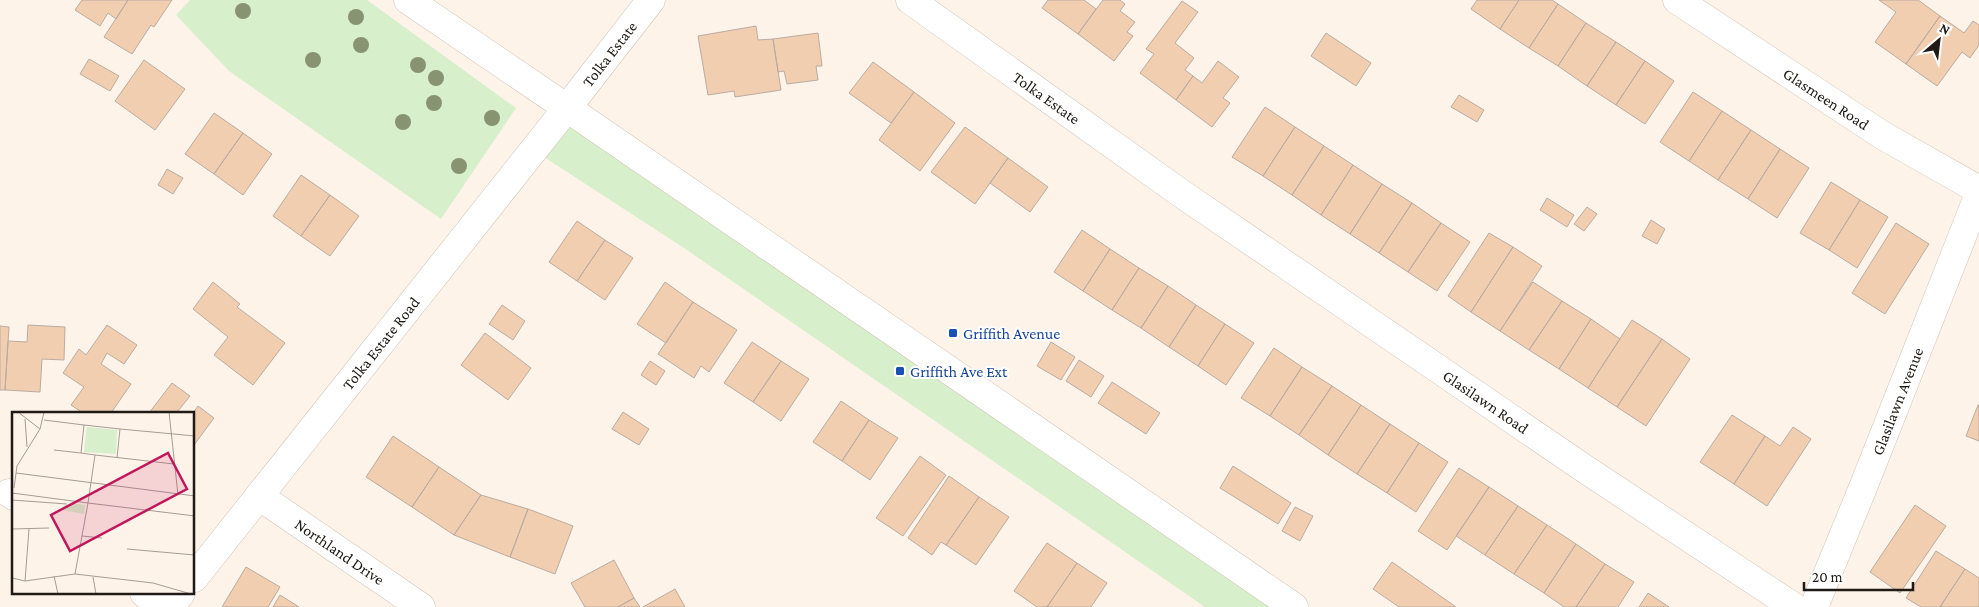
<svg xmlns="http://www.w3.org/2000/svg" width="1979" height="607" viewBox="0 0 1979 607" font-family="'Crimson Pro',serif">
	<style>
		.green { fill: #d7efca }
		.building { fill: #f2ceb1; stroke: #baaca1 }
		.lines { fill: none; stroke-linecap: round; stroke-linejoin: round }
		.street-casing { stroke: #d1c4b8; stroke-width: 29 }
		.secondary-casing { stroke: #d1c4b8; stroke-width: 29 }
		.street { stroke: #fff; stroke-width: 28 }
		.secondary { stroke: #fff; stroke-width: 28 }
		.tree { fill: #889372 }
		.transit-dot { fill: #1a4fb4; stroke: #fff; stroke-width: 2 }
		.labels { text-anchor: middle; stroke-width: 4; stroke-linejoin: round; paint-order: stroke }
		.street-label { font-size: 16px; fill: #1f1a16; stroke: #fff }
		.transit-label { font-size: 16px; fill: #164399; stroke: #fff; text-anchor: start }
		.inset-road { fill: none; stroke: #a59c95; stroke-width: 1 }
		.view { fill: #c2185b; fill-opacity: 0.15; stroke: #c2185b; stroke-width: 2.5 }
		.inset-edge { fill: none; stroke: #1f1a16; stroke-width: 2.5 }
	</style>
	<rect width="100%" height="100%" fill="#fef3e9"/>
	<path class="green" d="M190 0H367L516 108 441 219 229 71 176 15Z
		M575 112 1286 607H1205L684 248 541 155Z"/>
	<path class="building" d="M82 0H128L116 19 108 13 100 26 75 10Z
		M128 0H172L154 27 151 25 132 54 104 37Z
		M1048 0H1084L1096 9 1078 34 1042 8Z
		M1103 0H1120L1125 4 1120 11 1135 22 1127 32 1133 36 1114 61 1078 34Z
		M1477 0H1519L1500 29 1471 9Z
		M1519 0H1552L1558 4 1529 48 1500 29Z
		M1879 0H1918L1940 16 1906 64 1875 42 1896 12Z
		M1182 1 1198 12 1175 43 1194 58 1185 70 1193 76 1176 100 1140 73 1154 54 1146 49Z
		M1558 4 1586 23 1558 66 1529 48Z
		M1940 16 1964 33 1973 21 1979 25V45L1970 58 1962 52 1937 86 1906 64Z
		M1586 23 1616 42 1587 86 1558 66Z
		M756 26 758 40 773 39 781 90 735 97 734 91 708 95 698 36Z
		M818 33 822 66H816L818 80 787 84 784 71 778 72 773 39Z
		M1326 33 1371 63 1356 86 1311 56Z
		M1616 42 1645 61 1616 105 1587 86Z
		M89 59 119 76 110 91 80 74Z
		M144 60 185 89 155 130 115 101Z
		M1218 61 1239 77 1223 98 1230 103 1212 127 1176 100 1193 76 1202 83Z
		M1645 61 1674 81 1645 124 1616 105Z
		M873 62 914 92 891 123 849 93Z
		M914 92 955 123 920 171 879 140Z
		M1693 92 1722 111 1689 161 1660 142Z
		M1459 95 1484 110 1477 122 1451 107Z
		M1265 107 1295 127 1263 176 1232 157Z
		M1722 111 1751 130 1718 180 1689 161Z
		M214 113 243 133 214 174 185 154Z
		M965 127 1008 158 975 204 931 172Z
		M1295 127 1324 146 1292 195 1263 176Z
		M1751 130 1780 149 1748 199 1718 180Z
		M243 133 272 154 243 195 214 174Z
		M1324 146 1353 165 1321 215 1292 195Z
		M1780 149 1809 168 1777 218 1748 199Z
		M1008 158 1048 187 1030 212 990 183Z
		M1353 165 1382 184 1350 234 1321 215Z
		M167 169 183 178 173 194 158 185Z
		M301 175 330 195 301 236 273 216Z
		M1831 182 1860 200 1829 250 1800 233Z
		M1382 184 1412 203 1379 253 1350 234Z
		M330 195 359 216 330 256 301 236Z
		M1547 198 1574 215 1567 227 1540 210Z
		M1860 200 1888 217 1857 268 1829 250Z
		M1412 203 1441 223 1408 272 1379 253Z
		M1587 207 1597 214 1584 231 1574 224Z
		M1651 220 1665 229 1657 244 1642 236Z
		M577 221 605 240 577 281 549 262Z
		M1441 223 1470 242 1437 291 1408 272Z
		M1896 223 1929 244 1885 314 1852 293Z
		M1082 230 1110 249 1083 291 1054 272Z
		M1489 233 1513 247 1471 312 1448 296Z
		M605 240 633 258 605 300 577 281Z
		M1513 247 1542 266 1500 331 1471 312Z
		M1110 249 1139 268 1112 310 1083 291Z
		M1139 268 1168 286 1141 328 1112 310Z
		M213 282 240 304 237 307 285 343 253 385 214 355 228 337 193 309Z
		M665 282 693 302 666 343 637 324Z
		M1533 282 1562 301 1529 350 1500 331Z
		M1168 286 1196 305 1169 347 1141 328Z
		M1562 301 1591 319 1559 369 1529 350Z
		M693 302 737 330 709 372 701 366 694 378 658 354Z
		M502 305 525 321 513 340 489 324Z
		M1196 305 1225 324 1198 366 1169 347Z
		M1591 319 1620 339 1588 388 1559 369Z
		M1632 320 1662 339 1617 407 1588 388Z
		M1225 324 1254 343 1226 385 1198 366Z
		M28 325 65 327 64 360 42 359 40 392 5 390 8 341 27 342Z
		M107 325 137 345 124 364 107 353 101 364 131 384 111 413H83L71 405 84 387 63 373 79 349 86 355Z
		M0 326 9 327 5 390H0Z
		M485 333 531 368 508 400 461 365Z
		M1662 339 1690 359 1646 426 1617 407Z
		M752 342 781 361 753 402 724 383Z
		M1051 342 1075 357 1061 380 1037 366Z
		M1274 348 1302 367 1270 416 1241 398Z
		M1079 360 1104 376 1091 397 1066 381Z
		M650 361 665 371 656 385 641 375Z
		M781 361 809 379 781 421 753 402Z
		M1302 367 1332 386 1299 435 1270 416Z
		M1112 382 1160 413 1146 434 1098 403Z
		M172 383 190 396 178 411 181 413H149Z
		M1332 386 1361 405 1328 455 1299 435Z
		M841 401 869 420 842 461 813 442Z
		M1361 405 1390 424 1357 474 1328 455Z
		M1978 405H1979V441L1966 436Z
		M198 406 214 418 194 445 193 413Z
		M623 412 649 429 639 445 612 429Z
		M1732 415 1765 436 1734 484 1700 462Z
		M869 420 898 438 870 480 842 461Z
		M1390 424 1419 443 1387 493 1357 474Z
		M1793 427 1811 439 1767 506 1734 484 1765 436 1780 446Z
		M393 436 439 467 412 507 366 477Z
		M1419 443 1448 462 1416 512 1387 493Z
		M920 456 946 475 903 536 876 518Z
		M1233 466 1291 503 1278 524 1220 488Z
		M439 467 481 495 454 535 412 507Z
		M1459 468 1489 487 1447 550 1418 531Z
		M949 476 979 497 946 545 941 542 932 555 908 538Z
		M1489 487 1518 506 1485 555 1456 536Z
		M481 495 528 509 510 557 454 535Z
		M979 497 1009 517 976 565 946 545Z
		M1915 505 1946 526 1900 593 1870 572Z
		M1518 506 1547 525 1514 574 1485 555Z
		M1295 507 1313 516 1300 541 1282 531Z
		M528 509 573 526 555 574 510 557Z
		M1547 525 1576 544 1544 593 1514 574Z
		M1047 543 1077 563 1047 607H1037L1014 591Z
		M1576 544 1605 564 1576 607H1564L1544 593Z
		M1936 551 1965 569 1940 607H1921L1906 598Z
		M614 560 634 598 618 607H585L571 583Z
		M1392 562 1456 607H1399L1373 589Z
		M1077 563 1107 583 1091 607H1047Z
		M1605 564 1634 582 1618 607H1576Z
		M246 567 280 587 268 607H222Z
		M1965 569 1979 578V607H1940Z
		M675 589 685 607H643Z
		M1648 593 1669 607H1639Z
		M280 595 299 607H273Z
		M634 598 640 607H618Z"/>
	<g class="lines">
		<g class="street-casing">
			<g id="street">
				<path id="s1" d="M408 0 567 108 651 0"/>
				<path id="s2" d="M910 0 1182 194 1585 469 1794 607"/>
				<path id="s3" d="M1677 0 1882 135 1979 190"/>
				<path d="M9 493 14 496"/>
				<path id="s4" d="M259 496 421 607"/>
				<path d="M144 593 162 607"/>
				<path id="s5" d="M1814 607 1864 485 1979 194"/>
			</g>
		</g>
		<g class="secondary-casing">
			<g id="secondary">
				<path id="s6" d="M194 578 567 108 1294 607"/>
				<path d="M170 607 181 593"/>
			</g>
		</g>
		<use href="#street" class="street"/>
		<use href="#secondary" class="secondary"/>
	</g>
	<g class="tree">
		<circle cx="243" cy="11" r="8"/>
		<circle cx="356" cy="17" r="8"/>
		<circle cx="361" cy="45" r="8"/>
		<circle cx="313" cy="60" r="8"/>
		<circle cx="418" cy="65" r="8"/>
		<circle cx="436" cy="78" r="8"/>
		<circle cx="434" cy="103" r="8"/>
		<circle cx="492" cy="118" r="8"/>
		<circle cx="403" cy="122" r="8"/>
		<circle cx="459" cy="166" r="8"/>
	</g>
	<g class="transit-dot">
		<rect x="948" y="328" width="10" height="10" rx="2.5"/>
		<rect x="895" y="366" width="10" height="10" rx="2.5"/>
	</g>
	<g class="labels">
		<g class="street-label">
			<text dy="6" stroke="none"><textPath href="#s1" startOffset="261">Tolka Estate</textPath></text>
			<text dy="6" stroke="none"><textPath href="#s2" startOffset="168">Tolka Estate</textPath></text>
			<text dy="6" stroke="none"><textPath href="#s3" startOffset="179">Glasmeen Road</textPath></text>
			<text dy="6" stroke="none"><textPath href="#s6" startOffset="300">Tolka Estate Road</textPath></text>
			<text dy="6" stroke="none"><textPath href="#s5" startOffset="222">Glasilawn Avenue</textPath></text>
			<text dy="6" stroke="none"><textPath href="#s2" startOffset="702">Glasilawn Road</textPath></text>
			<text dy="6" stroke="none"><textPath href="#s4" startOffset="98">Northland Drive</textPath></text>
		</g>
		<g class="transit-label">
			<text x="963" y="339">Griffith Avenue</text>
			<text x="910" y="377">Griffith Ave Ext</text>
		</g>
	</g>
	<g transform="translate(12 412)">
		<rect width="182" height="182" fill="#fef3e9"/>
		<path d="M75 15 105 18 104 42 72 40ZM60 91 73 93 72 102 50 98 51 94Z" fill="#d7efca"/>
		<path class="inset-road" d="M6 0 28 17M157 0 166 83M13 7 15 35M32 8 72 13M108 17 183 24M42 38 69 41M83 43 162 52M4 61 183 84M2 76 5 54 28 17 32 0M0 81 76 91 83 43 69 41 72 13 108 17 105 46M0 88 55 92M0 117 37 116M70 124 90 126M115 137 183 143M63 162 141 171 179 182M42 164 46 182M81 165 84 182M0 166 13 169 63 162 76 91 183 104M13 169 17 117"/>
		<path class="view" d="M156 41 175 77 58 139 39 103Z"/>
		<rect width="182" height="182" class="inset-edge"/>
	</g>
	<g transform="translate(1939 40) rotate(28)" stroke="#ffffff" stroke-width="4" paint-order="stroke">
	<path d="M0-4L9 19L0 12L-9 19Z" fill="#1f1a16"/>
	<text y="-8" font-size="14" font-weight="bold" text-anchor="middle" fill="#1f1a16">N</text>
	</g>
	<path d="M1804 582v8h109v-8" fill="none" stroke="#1f1a16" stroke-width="2.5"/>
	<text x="1812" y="582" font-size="15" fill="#1f1a16" stroke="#ffffff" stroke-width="4" paint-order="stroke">20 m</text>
</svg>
